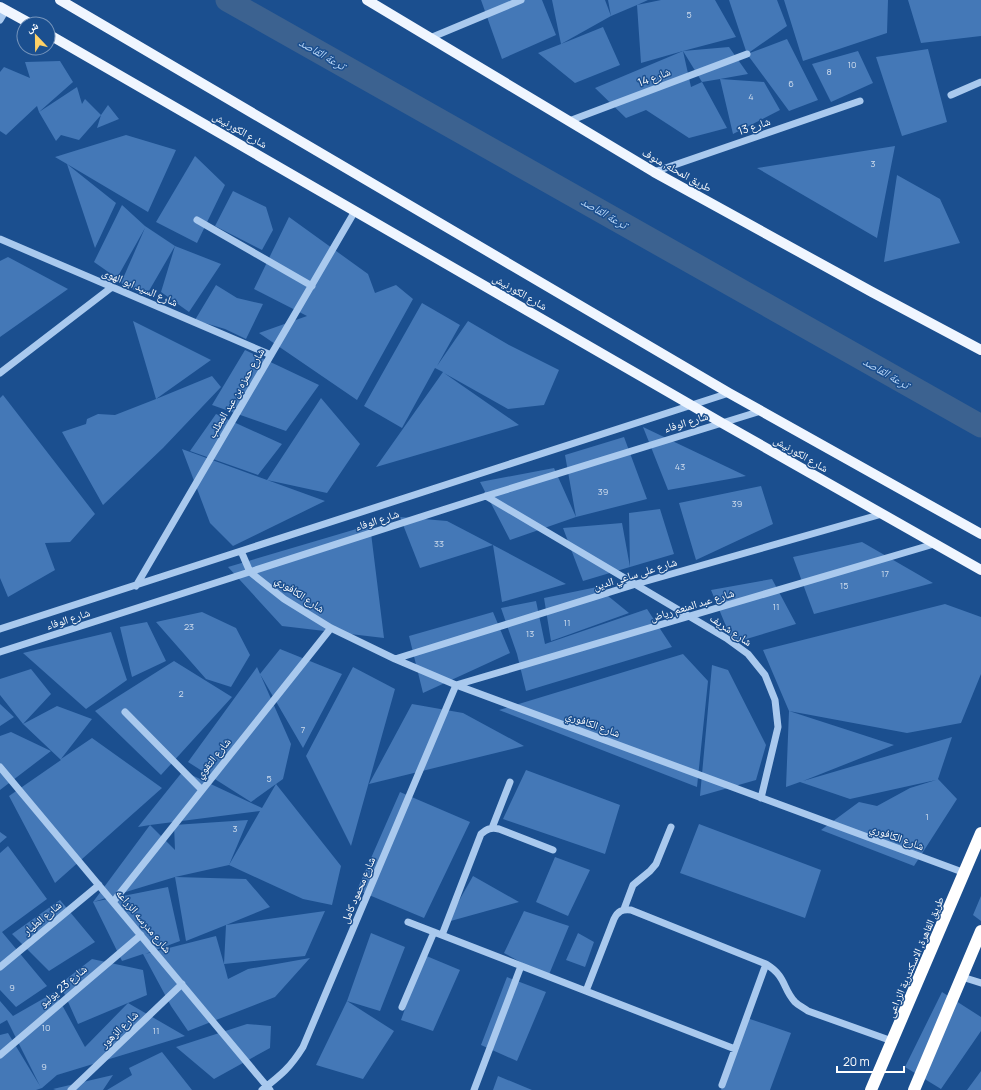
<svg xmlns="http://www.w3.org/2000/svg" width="981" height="1090" viewBox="0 0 981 1090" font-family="Manrope,'Noto Naskh Arabic',sans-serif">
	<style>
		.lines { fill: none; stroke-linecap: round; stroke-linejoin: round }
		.canal { stroke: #3c6290; stroke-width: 23 }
		.building { fill: #4478b7 }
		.minor { stroke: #a9c9ee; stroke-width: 7 }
		.major { stroke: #f0f6ff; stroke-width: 10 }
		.highway { stroke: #fff; stroke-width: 12 }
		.labels { text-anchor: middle; stroke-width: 3; stroke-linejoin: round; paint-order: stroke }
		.number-label { font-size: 9px; fill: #d0dded }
		.street-label { font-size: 11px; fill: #fff; stroke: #1b4f8f }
		.water-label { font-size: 12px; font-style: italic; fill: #b5d3f5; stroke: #1b4f8f }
	</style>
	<rect width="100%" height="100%" fill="#1b4f8f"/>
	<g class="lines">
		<path class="canal" d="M227 0 981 426"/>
	</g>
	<path class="building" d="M481 0H542L556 35 502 59Z
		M552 0H605L611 16 561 44 603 27 620 65 575 83 538 53 561 44Z
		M608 0H648L637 5 661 0H715L736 37 683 51 729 47 748 74 720 79 764 82 780 110 733 134 720 79 702 82 683 51 691 87 702 82 727 128 689 138 646 110 626 118 595 88 683 51 641 63 637 5 611 16Z
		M729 0H777L787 26 747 54Z
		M784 0H888L887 33 803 61Z
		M908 0H981V36L921 43Z
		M787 39 818 100 789 111 747 54Z
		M928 49 947 122 902 136 876 57Z
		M858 51 873 83 831 102 812 64Z
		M60 61 73 82 39 112 77 87 82 104 85 99 101 115 108 105 119 119 97 128 101 115 79 140 61 135 56 141 39 112 37 106 6 135 0 131V72L4 67 30 78 25 62Z
		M126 135 176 150 148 212 67 164 116 203 95 248 67 164 55 157Z
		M895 146 877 238 757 168Z
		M195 156 225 185 197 243 156 222Z
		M897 175 940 199 960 243 884 262Z
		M233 191 266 207 273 230 262 250 215 226Z
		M122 205 145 226 175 246 221 264 189 312 161 292 175 246 146 296 121 283 145 228 117 278 94 262Z
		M289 217 368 274 375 293 396 285 413 299 357 400 259 333 307 316 254 289Z
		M8 257 68 289 0 337V261Z
		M216 285 237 298 263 304 246 339 225 329 195 320Z
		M422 303 460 325 437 366 468 321 509 345 559 370 544 405 508 409 444 373 519 425 376 467 443 372 435 368 402 428 364 406Z
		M133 321 211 360 156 399 212 376 221 387 163 448 103 505 62 432 86 424 87 419 98 414 115 415 156 399Z
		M245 350 319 385 286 431 212 405Z
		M3 395 95 514 70 542 45 543 55 570 8 597 0 578V398Z
		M321 398 360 444 327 493 267 480Z
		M216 414 282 444 258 475 190 451Z
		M643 427 746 476 668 490Z
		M624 437 647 499 576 517 565 455Z
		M182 449 325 501 233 546 210 523Z
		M554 468 576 517 510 540 480 482Z
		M761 486 773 524 696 560 679 503Z
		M660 509 674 554 630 567 583 581 563 528 622 523 630 567 629 513Z
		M400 517 447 521 493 545 420 568Z
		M370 525 384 638 282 626 228 567Z
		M862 542 933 583 814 614 793 557Z
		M493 545 566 584 502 602Z
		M772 579 796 624 733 643 711 590Z
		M597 587 629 613 551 641 544 598Z
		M536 601 545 644 647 609 672 647 526 691 517 654 501 608Z
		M945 604 981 617V674L961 723 907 733 789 711 763 650Z
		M202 612 236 628 250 655 231 687 206 679 156 622Z
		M493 612 510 653 423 693 409 636Z
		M147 622 166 661 132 677 120 627Z
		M111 632 127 680 86 709 23 653Z
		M280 649 342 674 303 748 260 674Z
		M683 654 708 681 697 787 499 710Z
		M174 661 232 697 161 775 95 711Z
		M712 665 728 670 766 745 756 780 700 796Z
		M257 667 291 744 283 779 276 784 341 866 332 905 303 899 229 865 175 877 246 879 270 907 226 925 325 911 305 956 224 964 228 979 248 969 310 958 275 997 188 1031 171 1006 143 954 122 961 93 902 168 887 180 941 145 954 216 936 224 964 226 925 186 941 175 877 93 902 150 825 175 850 174 825 248 820 229 865 260 811 150 825 138 827 183 771 262 808 276 784 251 802 188 762Z
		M353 667 395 689 351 846 306 756Z
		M31 669 51 694 23 724 0 695V679Z
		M0 704 14 717 0 726Z
		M412 704 463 713 524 746 369 784Z
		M57 706 92 719 61 759 92 738 162 788 55 883 9 796 61 760 23 724Z
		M789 711 894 745 803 781 952 737 938 779 957 799 914 866 821 830 859 802 877 806 910 788 936 780 850 799 800 782 786 787Z
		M11 732 51 751 0 790V736Z
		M526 770 620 805 605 854 503 819Z
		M400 792 470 822 424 918 357 890Z
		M699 824 821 870 805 918 680 873Z
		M0 832 7 837 0 843Z
		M8 846 47 899 2 932 47 986 16 1007 0 990V853Z
		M555 857 590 870 568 916 536 902Z
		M473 876 519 902 447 922Z
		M981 896V921L973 915Z
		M60 900 95 942 49 971 12 934Z
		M524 911 569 926 548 977 504 953Z
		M371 933 405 947 380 1011 347 1001 394 1031 363 1079 316 1065 347 1001Z
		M578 933 594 942 585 967 566 960Z
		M424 955 460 970 433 1031 401 1020Z
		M92 959 143 970 147 995 78 1024 60 984Z
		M507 977 546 992 517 1061 481 1045Z
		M55 992 85 1047 128 1003 185 1036 57 1075 42 1088 36 1090H0V1035L8 1033 40 1086 7 1020 0 1024V1001L13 1016Z
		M942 992 981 1017V1031L941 1089 905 1067Z
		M747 1018 791 1033 770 1090H721Z
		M247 1024 271 1026 270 1048 214 1079 176 1047Z
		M162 1052 192 1090H107L132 1075 129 1068Z
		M981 1071V1090H967Z
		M113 1075 103 1090H56L53 1089Z
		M498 1076 532 1090H493Z"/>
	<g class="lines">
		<path class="minor" d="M0 20 6 10
			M430 38 521 0
			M951 95 981 82
			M569 121 747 54
			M654 172 860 101
			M197 220 312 286
			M0 239 271 355
			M0 373 112 287
			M486 496 726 638 748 654 765 675 775 700 778 727 761 798
			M241 551 250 572 284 599 331 628 395 659 456 685 965 873
			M136 586 355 211
			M0 629 729 393
			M0 652 486 496 761 411
			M395 659 636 584 882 514
			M125 712 202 790
			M0 767 270 1090
			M492 828 510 782
			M113 902 331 628
			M624 909 633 885 650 871 656 864 671 827
			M408 922 735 1049
			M442 935 481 834C487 829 491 827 499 829L553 850
			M0 967 99 885
			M962 977 981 983
			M586 991 614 919C618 911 622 909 631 910L766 964C787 977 782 988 795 1002 799 1006 804 1008 808 1011L892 1041
			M402 1007 434 932
			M0 1055 141 935
			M722 1085 766 964
			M71 1090 182 984
			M262 1090C281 1075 290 1068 303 1047L456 685 934 544
			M474 1090 521 966"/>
		<path class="major" d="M60 0 729 393 981 534
			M367 0 654 172 872 292 981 350
			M0 7 31 24
			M48 34 722 423 981 570"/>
		<path class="highway" d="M871 1090 981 833
			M914 1090 981 931"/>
	</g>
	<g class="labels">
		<g class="number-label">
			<text x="689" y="18">5</text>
			<text x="852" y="68">10</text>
			<text x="829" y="75">8</text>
			<text x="791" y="87">6</text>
			<text x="751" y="100">4</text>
			<text x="873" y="167">3</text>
			<text x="680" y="470">43</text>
			<text x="603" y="495">39</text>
			<text x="737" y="507">39</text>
			<text x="439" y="547">33</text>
			<text x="885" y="577">17</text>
			<text x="844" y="589">15</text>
			<text x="776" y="610">11</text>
			<text x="567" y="626">11</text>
			<text x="189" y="630">23</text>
			<text x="530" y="637">13</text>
			<text x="181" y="697">2</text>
			<text x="303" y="733">7</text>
			<text x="269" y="782">5</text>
			<text x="927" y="820">1</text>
			<text x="235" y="832">3</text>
			<text x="12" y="991">9</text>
			<text x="46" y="1031">10</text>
			<text x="156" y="1034">11</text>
			<text x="44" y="1070">9</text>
		</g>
		<g class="street-label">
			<text transform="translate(654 77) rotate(-21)" y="4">شارع 14</text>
			<text transform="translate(754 126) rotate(-19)" y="4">شارع 13</text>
			<text transform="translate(240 130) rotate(30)" y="4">شارع الكورنيش</text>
			<text transform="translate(677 170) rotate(29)" y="4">طريق المحله, منوف</text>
			<text transform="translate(140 287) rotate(23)" y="4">شارع السيد ابو الهوى</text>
			<text transform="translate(520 292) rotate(30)" y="4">شارع الكورنيش</text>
			<text transform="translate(236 393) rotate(-60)" y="4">شارع حمزه بن عبد المطلب</text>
			<text transform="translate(686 422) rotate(-17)" y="4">شارع الوفاء</text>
			<text transform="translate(801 454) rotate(30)" y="4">شارع الكورنيش</text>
			<text transform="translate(377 520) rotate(-18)" y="4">شارع الوفاء</text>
			<text transform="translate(635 574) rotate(-17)" y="4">شارع على ساعي الدين</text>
			<text transform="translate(300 594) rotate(34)" y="4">شارع الكافوري</text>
			<text transform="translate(692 605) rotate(-17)" y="4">شارع عبد المنعم رياض</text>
			<text transform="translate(68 619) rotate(-18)" y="4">شارع الوفاء</text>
			<text transform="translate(731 630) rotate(34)" y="4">شارع شريف</text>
			<text transform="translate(593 724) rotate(20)" y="4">شارع الكافوري</text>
			<text transform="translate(213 758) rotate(-51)" y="4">شارع التقوي</text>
			<text transform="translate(897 837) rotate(20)" y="4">شارع الكافوري</text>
			<text transform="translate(358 890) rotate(-67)" y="4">شارع محمود كامل</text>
			<text transform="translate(42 918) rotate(-40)" y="4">شارع الطيار</text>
			<text transform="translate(144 921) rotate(50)" y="4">شارع مدرسه الزراعه</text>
			<text transform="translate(915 957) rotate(-67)" y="4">طريق القاهرة, الاسكندرية الزراعى</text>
			<text transform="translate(63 986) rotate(-40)" y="4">شارع 23 يوليو</text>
			<text transform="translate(119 1029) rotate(-44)" y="4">شارع الزهور</text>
		</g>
		<g class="water-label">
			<text transform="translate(322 54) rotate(30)" y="4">ترعة القاصد</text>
			<text transform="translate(604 213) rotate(30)" y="4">ترعة القاصد</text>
			<text transform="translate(886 373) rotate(30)" y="4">ترعة القاصد</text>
		</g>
	</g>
	<g transform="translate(36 36) rotate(338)"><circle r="19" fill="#1b4f8f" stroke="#7695bc"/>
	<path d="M0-3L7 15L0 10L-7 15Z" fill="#ffd166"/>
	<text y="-6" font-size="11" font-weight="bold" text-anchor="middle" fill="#ffffff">ش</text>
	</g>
	<path d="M837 1066v6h67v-6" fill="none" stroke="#ffffff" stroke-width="2"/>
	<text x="843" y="1066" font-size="12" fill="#ffffff" stroke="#1b4f8f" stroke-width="3" paint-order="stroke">20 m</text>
</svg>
